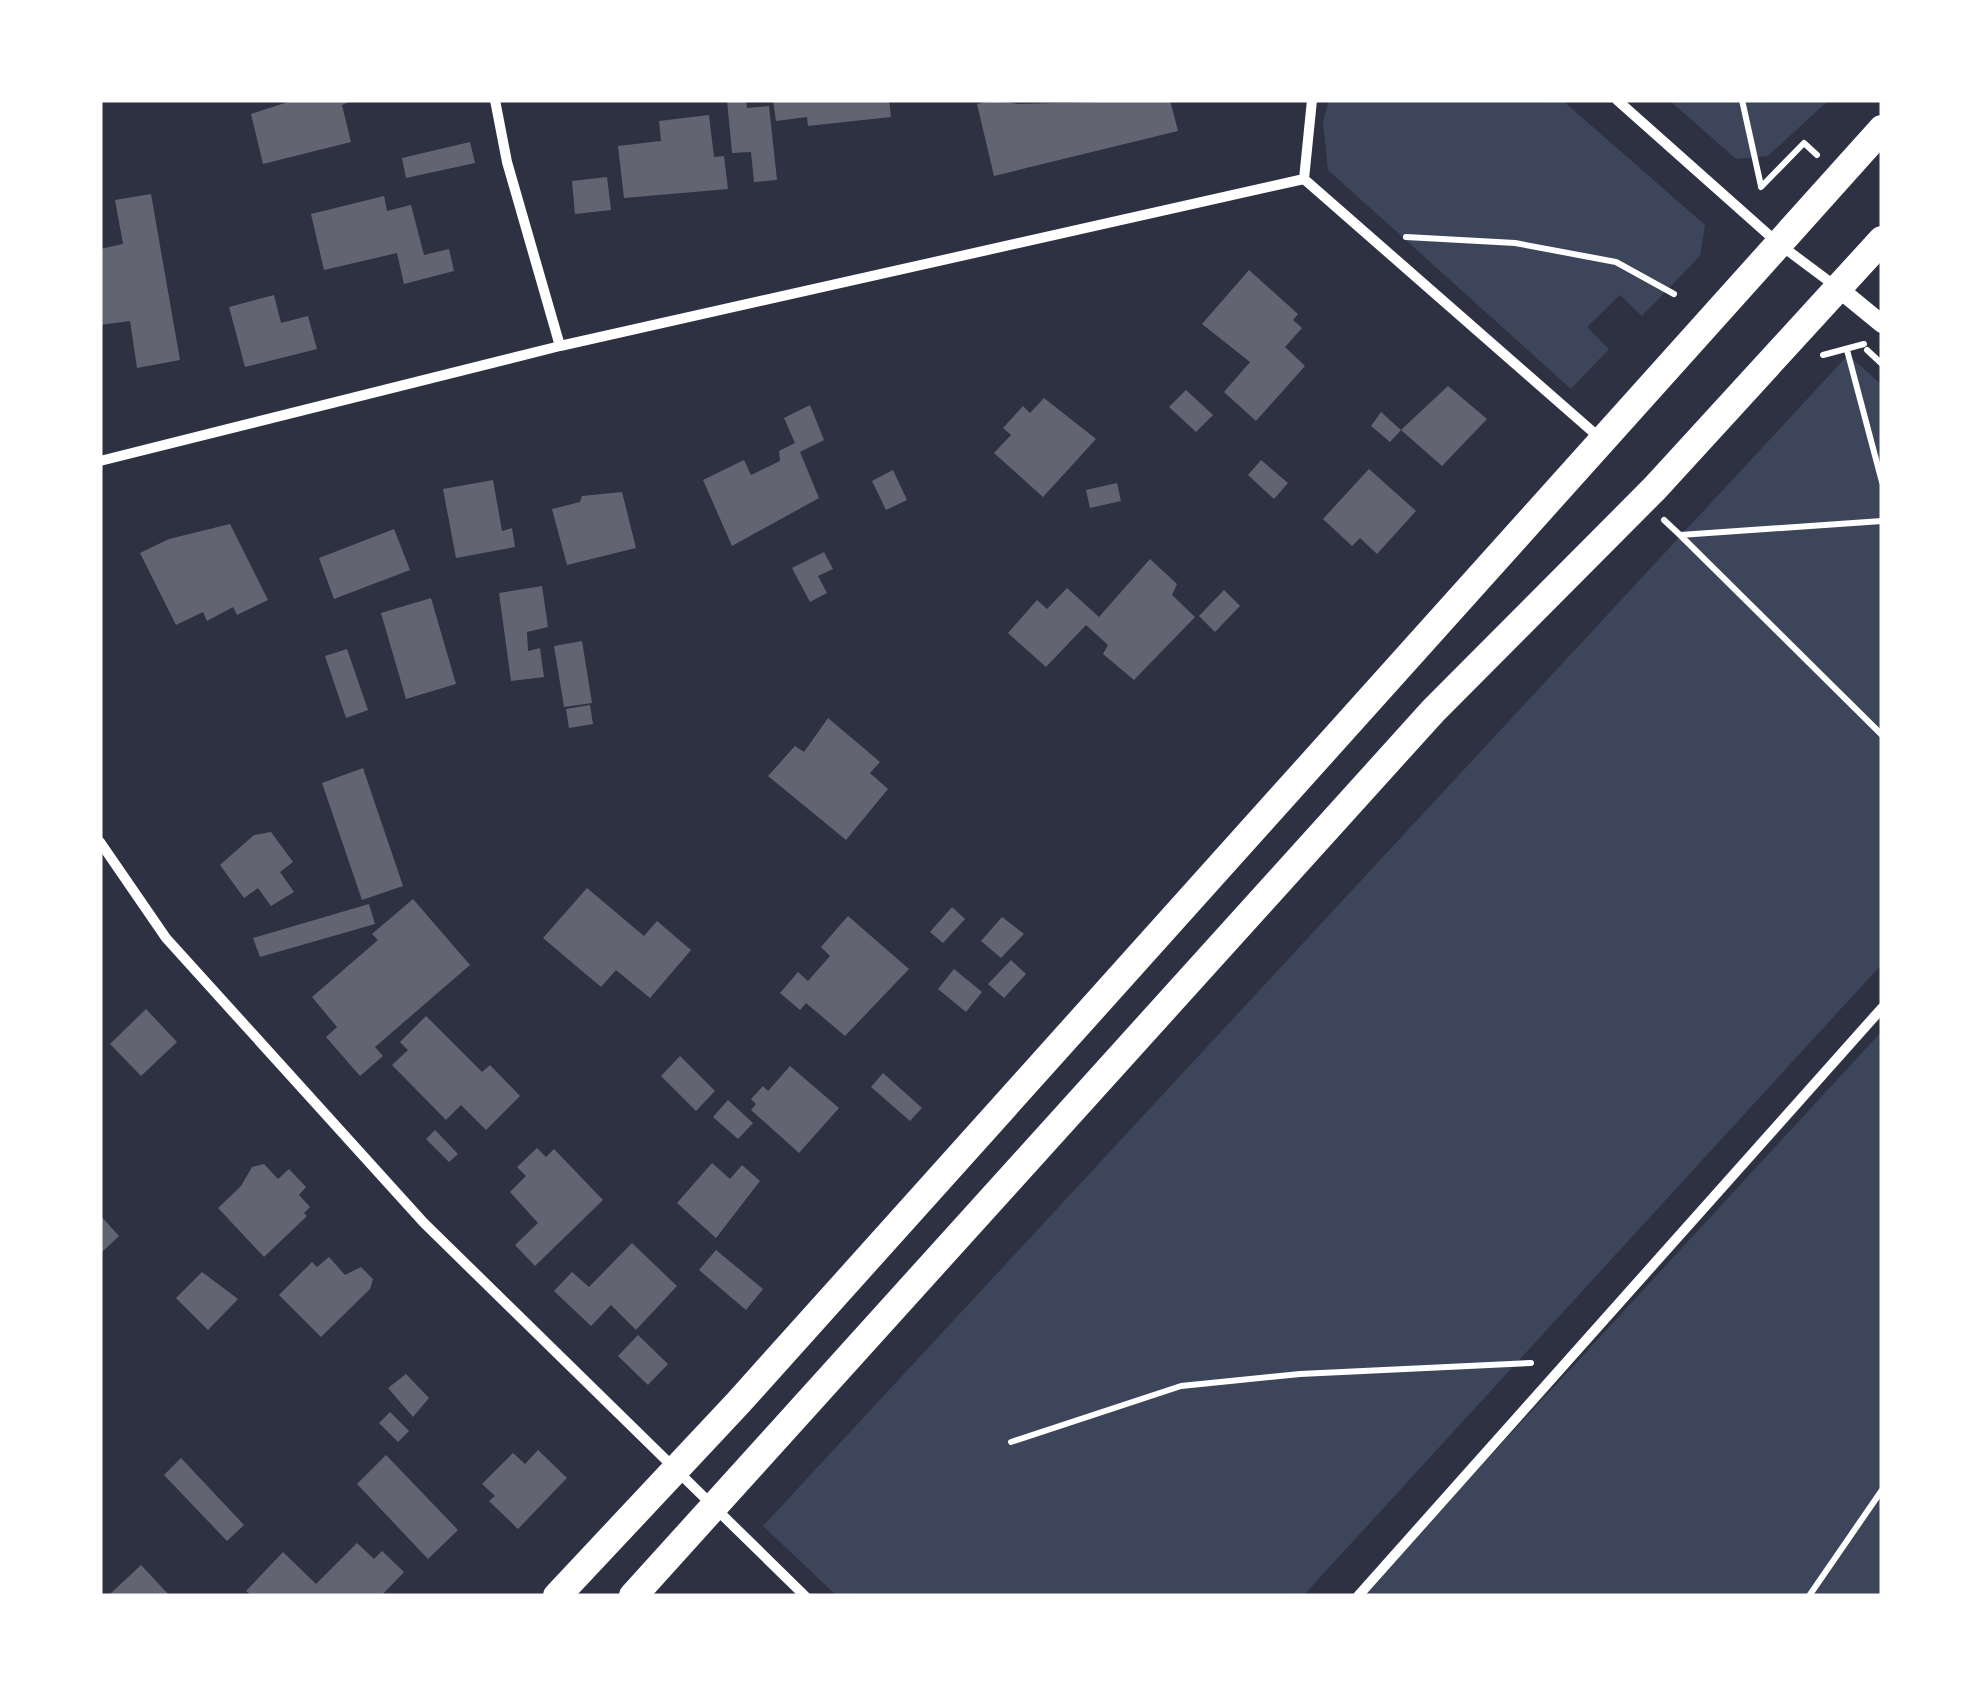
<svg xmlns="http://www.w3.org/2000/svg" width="1982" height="1696" viewBox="0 0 1982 1696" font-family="Signika,sans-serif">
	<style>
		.green { fill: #3c4559 }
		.building { fill: #626471 }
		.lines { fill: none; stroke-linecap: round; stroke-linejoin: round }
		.path { stroke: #fff; stroke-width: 6 }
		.minor { stroke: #fff; stroke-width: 10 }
		.tertiary { stroke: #fff; stroke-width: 18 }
		.trunk { stroke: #fff; stroke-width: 28 }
	</style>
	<rect width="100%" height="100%" fill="#2d3142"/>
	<path class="green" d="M1329 100H1562L1705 225 1700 256 1642 316 1620 295 1587 327 1609 349 1571 389 1328 170 1323 122Z
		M1669 100H1829L1768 156 1736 159Z
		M1848 355 1882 385V964L1303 1596H837L763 1526Z
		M1882 1031V1596H1361Z"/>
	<path class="building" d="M294 100H354L342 105 351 142 263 164 251 114Z
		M727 100H746L747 108 769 106 777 180 754 182 751 152 732 153Z
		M773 100H889L891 117 808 126 807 117 776 121Z
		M995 100 1018 104 1170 100 1178 131 994 176 977 104Z
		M709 115 714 157 724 156 728 189 624 198 618 146 661 141 659 121Z
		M470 142 475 163 406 178 402 158Z
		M607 177 611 210 575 214 572 181Z
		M151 194 180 360 137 368 130 321 100 325V249L123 244 115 200Z
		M384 196 387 211 411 205 424 255 449 249 454 271 404 284 397 253 324 270 311 214Z
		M1249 270 1298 314 1293 320 1302 328 1285 347 1305 366 1256 421 1224 392 1250 362 1202 324Z
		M274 295 281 323 308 316 317 349 245 367 229 307Z
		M1448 386 1487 419 1442 466 1401 430Z
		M1186 390 1213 415 1196 432 1169 407Z
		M1044 398 1096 439 1043 497 994 453 1011 435 1003 428 1023 406 1030 413Z
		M810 405 824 440 800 452 819 498 732 546 703 480 744 460 751 475 780 461 779 451 795 443 784 418Z
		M1381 412 1401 430 1390 442 1371 426Z
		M1261 460 1288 483 1274 499 1248 475Z
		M1369 469 1416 511 1377 554 1360 538 1352 546 1323 519Z
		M893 470 907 500 886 510 872 481Z
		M493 480 502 531 512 528 515 547 456 558 443 489Z
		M1117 483 1121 501 1090 508 1086 490Z
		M622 492 636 548 567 565 552 509 580 502 582 496Z
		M230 524 268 600 237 615 233 607 207 621 203 612 176 625 140 553 169 539Z
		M394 529 410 570 334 599 319 558Z
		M824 552 833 569 818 576 827 593 810 602 792 568Z
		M1150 559 1177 584 1172 595 1195 617 1134 680 1103 654 1108 645 1086 625 1046 667 1008 633 1037 600 1047 609 1067 588 1099 617Z
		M542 586 548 627 527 632 528 651 540 648 544 677 511 681 499 593Z
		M1224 590 1240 606 1215 632 1199 616Z
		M431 598 456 684 406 699 381 613Z
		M582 641 592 703 564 707 554 646Z
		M347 649 368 710 346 718 325 656Z
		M590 705 593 724 569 728 566 709Z
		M828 718 880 762 870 773 888 789 846 840 768 776 795 746 804 752Z
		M363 768 403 886 362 900 322 783Z
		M271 832 293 862 280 872 294 892 271 906 258 888 244 898 220 865 254 835Z
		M587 888 644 936 657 921 691 950 650 998 616 970 601 987 543 938Z
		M413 899 470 965 375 1047 383 1056 360 1076 326 1037 337 1027 312 997 378 940 372 934Z
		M369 904 375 924 260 957 253 938Z
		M952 907 965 919 943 943 930 932Z
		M848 916 909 969 845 1036 806 1003 800 1010 780 993 798 972 808 981 830 956 821 947Z
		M1002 917 1024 934 1001 958 981 941Z
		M1011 960 1026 974 1004 998 988 984Z
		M954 969 982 992 966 1012 938 989Z
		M146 1009 177 1042 141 1076 110 1044Z
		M426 1016 482 1072 490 1065 520 1096 486 1130 461 1105 446 1120 392 1065 408 1050 400 1042Z
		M680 1056 715 1091 696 1111 661 1076Z
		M790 1066 839 1108 799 1153 751 1110 756 1104 751 1099 763 1086 768 1091Z
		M883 1073 922 1108 910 1121 871 1087Z
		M728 1100 753 1123 738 1139 713 1117Z
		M435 1130 458 1154 449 1162 426 1139Z
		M537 1148 546 1157 554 1149 603 1200 535 1266 515 1245 538 1223 510 1192 526 1176 517 1167Z
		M712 1163 730 1179 742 1165 760 1181 716 1238 677 1203Z
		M264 1164 278 1179 289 1169 306 1187 299 1195 310 1207 304 1213 307 1216 264 1257 218 1208 241 1186 252 1167Z
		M100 1215 119 1236 100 1254Z
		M632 1243 677 1286 636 1330 611 1305 591 1326 554 1291 572 1272 589 1287Z
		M716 1250 763 1289 746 1310 699 1270Z
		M329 1257 345 1275 361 1267 373 1279 370 1289 321 1337 279 1295 312 1262 317 1267Z
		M202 1272 238 1299 208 1330 176 1298Z
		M638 1335 668 1364 648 1385 618 1356Z
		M406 1374 429 1398 413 1417 388 1388Z
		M390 1412 409 1431 398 1442 379 1423Z
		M538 1450 567 1478 518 1529 489 1501 495 1496 482 1484 513 1453 525 1464Z
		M386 1455 458 1530 428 1559 357 1484Z
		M181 1458 244 1525 227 1541 164 1475Z
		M357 1543 374 1559 382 1551 404 1572 381 1596H252L246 1591 283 1552 316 1584Z
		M141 1565 170 1596H108Z"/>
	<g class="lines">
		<path class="path" d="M1742 100 1761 186
			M1761 187 1804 143 1817 155
			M1406 237 1515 243 1616 262 1674 294
			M1847 350 1882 482
			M1867 350 1882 364
			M1823 355 1864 344
			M1664 520 1680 535 1882 521
			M1680 535 1882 735
			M1011 1442 1181 1386 1300 1374 1531 1363
			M1809 1596 1882 1490"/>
		<path class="minor" d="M495 100 507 162 560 346
			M1617 100 1779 244 1838 288
			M1304 179 1601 439
			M1304 179 1312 100
			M100 461 560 346 1304 179
			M100 842 166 938 424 1223 805 1596
			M1358 1596 1882 1008"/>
		<path class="tertiary" d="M1838 288 1882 324"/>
		<path class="trunk" d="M557 1596 738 1403 1882 129
			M633 1596 1433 711 1655 488 1882 240"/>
	</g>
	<rect width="1982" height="1696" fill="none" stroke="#ffffff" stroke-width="205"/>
</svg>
